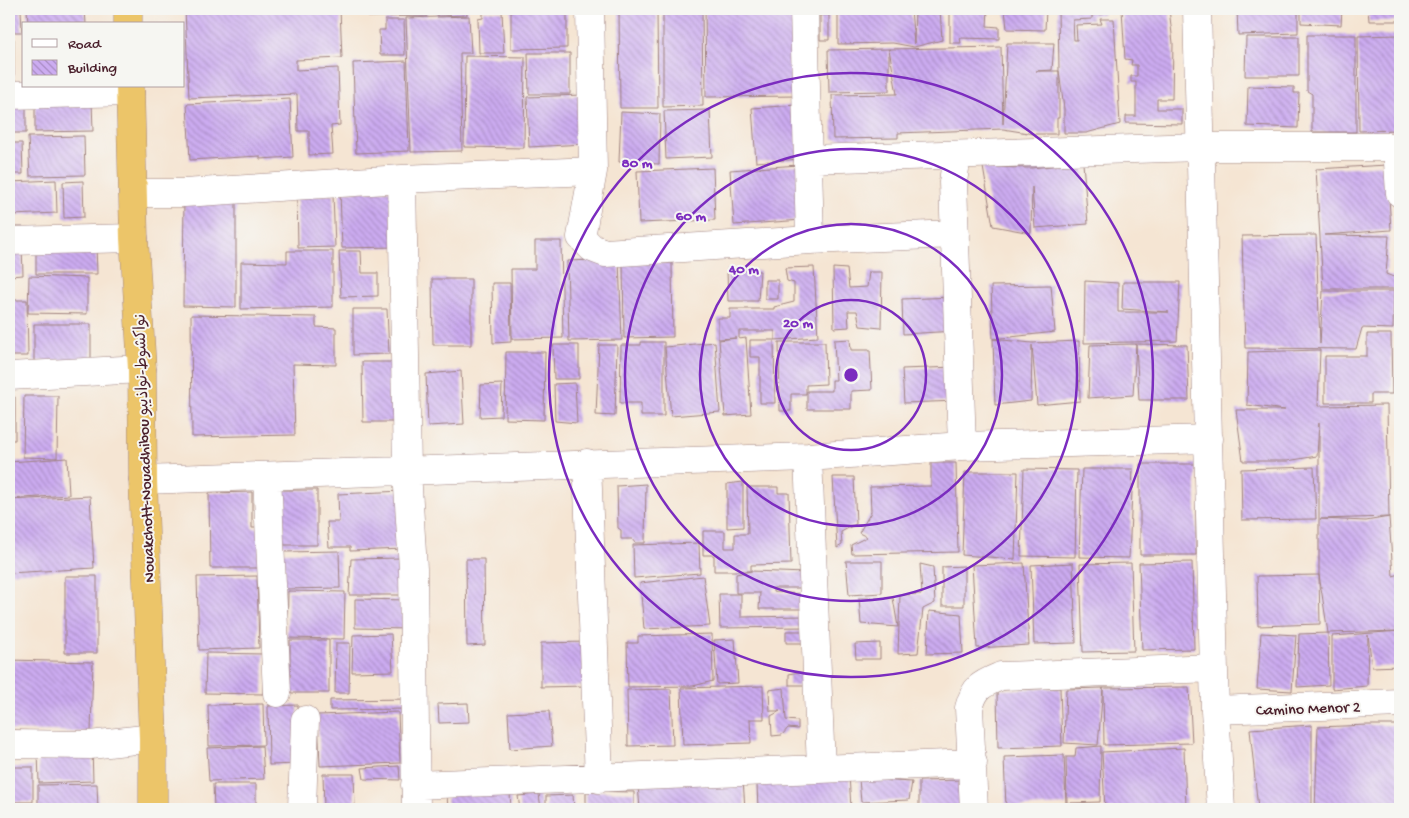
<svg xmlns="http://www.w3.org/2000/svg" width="1409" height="818" viewBox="0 0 1409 818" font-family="'Gochi Hand','Playpen Sans Arabic',sans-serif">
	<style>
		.building { fill: url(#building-back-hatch); fill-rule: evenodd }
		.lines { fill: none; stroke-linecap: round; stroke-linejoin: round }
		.minor-casing { stroke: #a0827f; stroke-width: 29 }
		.highway-casing { stroke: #a0827f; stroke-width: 29 }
		.minor { stroke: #fff; stroke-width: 28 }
		.highway { stroke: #ecc569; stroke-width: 28 }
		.ring { fill: none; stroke: #7b2cbf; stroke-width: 2.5 }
		.labels { text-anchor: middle; stroke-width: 4; stroke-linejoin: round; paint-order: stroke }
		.street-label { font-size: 16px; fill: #4a1f2b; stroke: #f6f6f2 }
		.centre { fill: #7b2cbf; stroke: #f6f6f2; stroke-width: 2.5 }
		.ring-label { font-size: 15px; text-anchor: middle; font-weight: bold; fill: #7b2cbf; stroke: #f6f6f2; stroke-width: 4; stroke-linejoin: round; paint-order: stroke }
	</style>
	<defs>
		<pattern id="building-back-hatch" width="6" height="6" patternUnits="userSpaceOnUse" patternTransform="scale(1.25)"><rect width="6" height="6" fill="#ccacf1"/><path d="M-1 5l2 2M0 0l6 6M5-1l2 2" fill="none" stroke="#a88bc3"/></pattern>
	</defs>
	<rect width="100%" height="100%" fill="#f6f6f2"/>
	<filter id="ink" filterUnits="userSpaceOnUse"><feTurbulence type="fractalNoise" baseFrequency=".02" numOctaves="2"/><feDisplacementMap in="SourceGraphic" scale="10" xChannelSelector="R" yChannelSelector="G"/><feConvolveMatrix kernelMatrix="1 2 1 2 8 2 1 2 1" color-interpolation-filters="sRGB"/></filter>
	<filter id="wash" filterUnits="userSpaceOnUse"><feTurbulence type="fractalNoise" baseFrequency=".0096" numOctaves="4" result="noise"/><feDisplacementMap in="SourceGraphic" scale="20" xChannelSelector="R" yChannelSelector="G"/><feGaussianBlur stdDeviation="1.12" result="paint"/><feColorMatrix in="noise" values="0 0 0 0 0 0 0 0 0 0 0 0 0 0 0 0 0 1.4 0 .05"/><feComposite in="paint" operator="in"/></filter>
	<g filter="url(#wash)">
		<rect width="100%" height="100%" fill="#f5e5d3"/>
		<g id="blocks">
			<path class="building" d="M9 9H21L22 32H9Z
				M27 9H85L86 24H28Z
				M185 9H340L342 58 296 60V70L338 68 340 125 331 126 333 154 309 155V131H298L297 94 189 98Z
				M368 9H427V16L368 17Z
				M437 9H467V15L437 16Z
				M511 9H567V48L511 49Z
				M663 9H702L703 106 663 107Z
				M705 9H798L800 96 706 97Z
				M893 9H911L914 44 915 9H940L942 40 914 47 893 43 838 44V11Z
				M950 9H988L987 26 999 27V39L960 38 961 43H950Z
				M1005 9H1046L1045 30 1007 29Z
				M1058 9H1104V14L1092 15V19L1073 20 1074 40H1077L1076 25 1102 24 1100 19H1114L1120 124 1086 133H1064V109L1059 71Z
				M1122 9H1169L1173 43 1172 99H1157V109H1182V124L1126 123V116H1136V82H1131V76H1137V65H1131L1132 60 1125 59Z
				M1237 9H1298V33L1238 35Z
				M1301 9H1342L1341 25 1301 23Z
				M1368 9H1400V21H1369Z
				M619 10H657L658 108H620Z
				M483 11H502L504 53H479L478 19 483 18Z
				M820 15H829V40H820Z
				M469 16 471 53H460L462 151 411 152 406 18Z
				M385 20H404L405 55H380L379 30H385Z
				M1307 35H1356V132H1312V94L1307 91Z
				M1400 35V130L1359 131 1358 36Z
				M1246 37H1299V76H1245Z
				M9 39H14V76H9Z
				M1007 43H1054L1052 70 1036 71H1059V118H1057V134H1034L1003 129 898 133V138L833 139 832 95 897 94 889 49 1001 47 1003 124Z
				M889 49V91L829 92 828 50Z
				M528 53H570V94H529Z
				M465 56 525 57 524 148 464 147Z
				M406 61 409 151 356 153 353 63Z
				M1248 86 1294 87V93H1299L1298 128 1247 126Z
				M582 95 584 144 529 147 527 97Z
				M12 98H26V133H12Z
				M290 99 293 157 260 159V156L190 160 187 104Z
				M92 101 93 131 35 132V103Z
				M798 105 801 159 756 162 752 108Z
				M710 110 712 157 666 159 664 111Z
				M621 112 660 114 659 164 619 162Z
				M84 136 85 175 30 176 28 137Z
				M9 143H22L23 174H9Z
				M1083 163 1088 224 1035 228 1032 187 1031 233 993 226 983 167 1031 168Z
				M798 165 802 220 734 225 730 170Z
				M1387 165 1391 230 1324 235 1389 236 1386 274 1396 278 1397 289H1323L1316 169Z
				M713 168 715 220 639 223 637 171Z
				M56 180 57 213 12 215 10 182Z
				M83 181 84 217 64 218 63 182Z
				M395 190 397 247 342 248 340 192Z
				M184 193H236V307L183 306Z
				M297 195H333L335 247 298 248Z
				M1316 235 1320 344 1323 291H1394L1393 329 1362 328 1356 349 1245 348 1242 236Z
				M535 241H561L563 338 512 339 511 269H535Z
				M22 244 23 275 9 276V245Z
				M36 244H96L97 274H36Z
				M287 251H333V307L241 309V262L287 263Z
				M339 251H361L362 273H378V296L341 297Z
				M619 259 622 340 569 341 567 261Z
				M623 263H672L673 337 624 338Z
				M814 267 818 337 775 340V331H739V339L746 338 751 414 725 416 719 340 736 338 718 339V318H730V309H774V307L794 302V283L787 281 785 268Z
				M833 268 847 269 849 288 867 287 869 272H882L881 328 860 326 857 311H848L849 327 834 328Z
				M727 270 760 271 758 301H728Z
				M29 276 87 278V314L28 313Z
				M432 279H471V345H433Z
				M765 280H778V299H765Z
				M1085 281 1118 283V312H1169L1122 309 1123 282H1180L1177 341 1084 343Z
				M492 283H510L511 342 493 343Z
				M1051 285 1055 332 993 339 991 286Z
				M954 297 956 331 903 334 902 299Z
				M9 300H27L28 356H9Z
				M353 309H387L389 354 353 355Z
				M191 315 316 317V327L336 328V365L293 364 295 435 192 437Z
				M34 324H91V361H34Z
				M1367 334H1391L1392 394H1371V403H1325V356H1367Z
				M850 339 851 350H870L872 390 851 391V409H807V391H832V380H836L834 340Z
				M993 339 1032 343 1079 341 1080 401 1037 405 1032 345 1031 401 995 405Z
				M750 340H774L775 403H760V357H750Z
				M641 342H664V416H641V403H620L621 345H641Z
				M715 342 720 412 671 416 665 347Z
				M779 342H825L826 384 806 385V394H791V411H780Z
				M1136 344 1133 395 1088 398 1090 345Z
				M1136 344 1187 345 1189 400H1139Z
				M553 345H579V379H554Z
				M599 345H617L615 416 596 415Z
				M1320 350 1318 406 1387 405 1389 517 1393 576 1400 574V631L1328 633 1319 575V423L1317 456 1287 461H1243L1236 410H1285L1247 405 1248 352ZM1389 517 1366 521 1320 519Z
				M506 352H545L544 420 505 419Z
				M362 362H397V422H363Z
				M956 367 958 401 904 403 902 369Z
				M461 371 464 424 428 426 426 374Z
				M575 383 577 423 555 421 554 384Z
				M502 384 501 416 480 417 481 385Z
				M24 396H58L57 458 23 457Z
				M9 397H15V440H9Z
				M67 458 69 495 9 499V462Z
				M931 463H956L958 552 852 554 851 545 867 537 859 533 871 512 870 487 931 486Z
				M1140 464H1196V555H1140Z
				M1314 467 1316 519 1242 520 1241 469Z
				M1024 469 1077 470 1075 557 1021 556Z
				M1082 469H1133L1129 558 1079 557Z
				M965 472H1018L1015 559 962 555Z
				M833 477H854L856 524 841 532 842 545 837 548Z
				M743 482V527L727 528V484Z
				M646 484 645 543H635L632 539H621V530L618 528 617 486Z
				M747 487H778V493H789L791 564 751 565V571H714V555H703V531H725V548H735V534H748Z
				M281 490H317V545H280Z
				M403 491 405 549 350 551V547H329L327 522H339L338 494Z
				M252 492V528H264V568H210L209 493Z
				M90 496 94 568 9 573V500Z
				M699 543 700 573 634 578 633 545Z
				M339 551 340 588 284 589 283 552Z
				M401 558 400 595H349L351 559Z
				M466 559H484L485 645 467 646Z
				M846 561H882V593L849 595Z
				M1192 562 1194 649 1142 650 1139 563Z
				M1024 563 1029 645 977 648 972 565Z
				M1073 563 1076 643 1034 644 1031 565Z
				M1131 563 1134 651 1083 652 1080 564Z
				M920 564 933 567 935 603 923 609 918 653 898 654 900 595 922 594Z
				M964 566V606H942V567Z
				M751 571 806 573 805 588H773V592L803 594 805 609H759L760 593H736V574Z
				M1319 575 1320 624 1258 626 1257 576Z
				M65 576H97V653H65Z
				M257 576 259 648 199 650 197 577Z
				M703 576 710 626 644 629 640 583Z
				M288 591 345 592 344 639 287 638Z
				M719 594H741V617L806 616V627L720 628Z
				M859 598H893L898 627 861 624Z
				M355 599 409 600V629L355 628Z
				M929 611 961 614 963 653 927 654Z
				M786 631H805V643H786Z
				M1400 631V666L1372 667 1368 635 1367 686 1332 689V636Z
				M1261 633 1296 635 1292 691 1257 689Z
				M1328 633 1329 685 1297 687 1299 634Z
				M391 634 393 671 352 672 353 635Z
				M712 634 713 681 693 686 628 687 627 643H638V636Z
				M735 639 738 683 717 684 714 640Z
				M290 640H329V693H290Z
				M586 642 587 686 541 687V643Z
				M336 643H350L349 693H335Z
				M880 643V659H856L855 644Z
				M206 653 264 654 263 694 205 693Z
				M9 660 93 662 91 732 9 730Z
				M798 672 807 674 809 685H789V674Z
				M763 686 764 719H750L751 743 683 745 681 688Z
				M1189 687 1192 743 1104 745 1103 688Z
				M784 688 786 720 798 721V729L788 728 782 735 772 736 771 716 780 711H770L769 690Z
				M1060 688 1062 746 998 748 997 690Z
				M1103 688 1098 745 1064 743 1066 689Z
				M671 689 673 745 628 746 627 690Z
				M411 699 408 709 330 710V700Z
				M468 703 469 722 439 723 438 704Z
				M263 704 264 745 209 746 208 705Z
				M298 705 299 764 269 765 268 706Z
				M549 711 552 746 510 749 508 713Z
				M398 712 400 763 320 766 318 715Z
				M1312 725V809H1258L1250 729Z
				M1368 725H1400V809H1315L1318 727Z
				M262 746 264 779 209 781 207 748Z
				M1101 746 1100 802 1067 803 1066 757H1075L1076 748Z
				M1184 748 1186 809H1105L1102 752Z
				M92 749 93 781 39 783 38 751Z
				M1064 755 1066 805 1006 808 1004 757Z
				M399 766 400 780 364 779 362 768Z
				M9 767H33V802H9Z
				M323 774H354L355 809H324Z
				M849 774 851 809H758L757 785Z
				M743 779 745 809H640L638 785Z
				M859 779 912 782 909 800 861 802Z
				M964 780 965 809H919V781Z
				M97 784 98 809H38V785Z
				M213 784H256V809H214Z
				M586 791 634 792V809H586Z
				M510 793 511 809H448L447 795Z
				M539 794 541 809H520L518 796Z
				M573 795 574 809H546V796Z
				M9 807H34V809H9Z"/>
		</g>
	</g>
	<g filter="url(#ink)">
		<use href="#blocks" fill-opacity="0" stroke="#a0827f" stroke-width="1"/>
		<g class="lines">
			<g class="minor-casing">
				<path id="minor" d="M590 9 593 171 581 237 592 248 605 253 810 240 955 234
					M804 9 810 240
					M1197 9 1215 710 1221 809
					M9 95 130 92
					M1397 147 1400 193
					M957 155 953 182 962 446
					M808 159 1201 147H1400
					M402 179 407 471 413 569 416 809
					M133 193H184L402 179 593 171
					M9 241 134 238
					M9 376 142 369
					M808 457 821 767
					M587 463 599 779
					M267 476 277 693
					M143 480 808 457 962 446 1209 439
					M1215 710 1400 703
					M9 744 90 745 153 738
					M415 785 973 763
					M302 809 305 720
					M974 809 969 708C975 686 982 684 1001 676L1214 668"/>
			</g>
			<g class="highway-casing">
				<path id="highway" d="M128 9V24
					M130 86 134 238 142 369 143 480 153 738V809"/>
			</g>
			<use href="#minor" class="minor"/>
			<use href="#highway" class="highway"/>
		</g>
	</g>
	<g class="ring">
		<circle cx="851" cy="375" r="75"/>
		<circle cx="851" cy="375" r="151"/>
		<circle cx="851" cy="375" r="226"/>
		<circle cx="851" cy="375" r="302"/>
	</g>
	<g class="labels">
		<g class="street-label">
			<text transform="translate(143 448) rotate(-92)" y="6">Nouakchott-Nouadhibou نواكشوط-نواذيبو</text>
			<text transform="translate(1308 707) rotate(-2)" y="6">Camino Menor 2</text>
		</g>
	</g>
	<circle cx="851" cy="375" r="8" class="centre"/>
	<g class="ring-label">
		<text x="637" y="167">80 m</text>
		<text x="691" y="220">60 m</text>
		<text x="744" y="273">40 m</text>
		<text x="798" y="327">20 m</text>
	</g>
	<rect width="1409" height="818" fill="none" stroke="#f6f6f2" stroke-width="30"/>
	<rect x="22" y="22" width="162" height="65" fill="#f6f6f2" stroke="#b1a0a2"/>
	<rect x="32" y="39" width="25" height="8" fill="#ffffff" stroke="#b1a0a2"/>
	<text x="68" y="48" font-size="15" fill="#4a1f2b">Road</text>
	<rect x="32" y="60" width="25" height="15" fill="url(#building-back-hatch)" stroke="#b1a0a2"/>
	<text x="68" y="72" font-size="15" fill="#4a1f2b">Building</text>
</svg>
